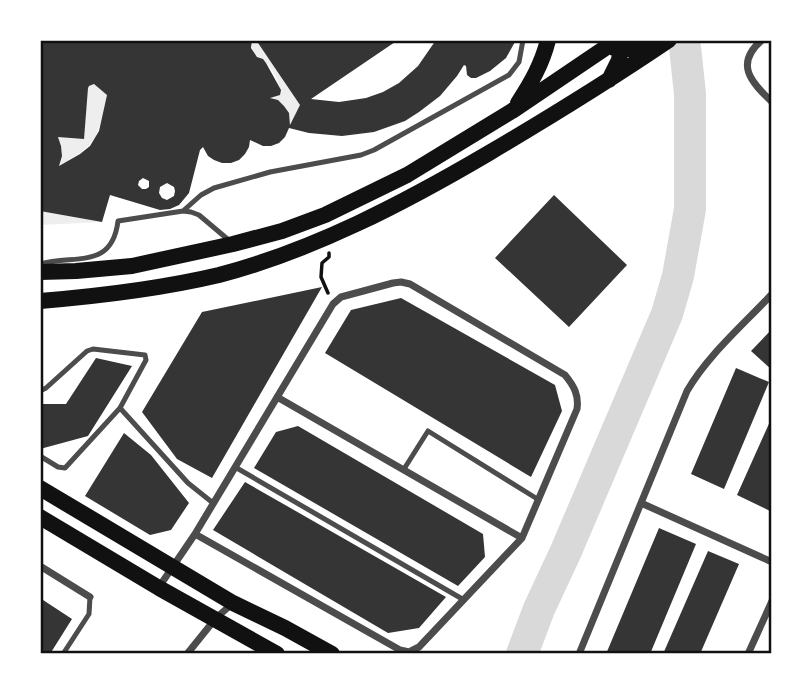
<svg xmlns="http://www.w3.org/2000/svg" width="812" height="694" viewBox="0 0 812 694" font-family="Montserrat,sans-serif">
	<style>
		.green { fill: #eee }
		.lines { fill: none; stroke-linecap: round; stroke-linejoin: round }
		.river { stroke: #d9d9d9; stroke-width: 32 }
		.building { fill: #353535; fill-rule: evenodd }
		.path { stroke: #111; stroke-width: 3.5 }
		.service { stroke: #4c4c4c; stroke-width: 5 }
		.minor { stroke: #4c4c4c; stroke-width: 7 }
		.primary { stroke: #111; stroke-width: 16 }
		.neatline { fill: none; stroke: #111; stroke-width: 2.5 }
	</style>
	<rect width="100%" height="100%" fill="#fff"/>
	<path class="green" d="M252 40H256L300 105 290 125C291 111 283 102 270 98L280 95C282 86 271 65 262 59 260 57 258 58 257 56 252 52 252 46 252 40Z
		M94 84 107 95C97 138 99 143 59 166 62 155 62 147 58 137L89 86Z
		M40 211 102 222 40 225Z"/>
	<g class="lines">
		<path class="river" d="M522 654 539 609 566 551 667 314 678 276 690 209V94L685 47"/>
	</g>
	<path class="building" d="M40 40H252L251 48 257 57 263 59 266 63 281 90 280 95 270 98 278 100 284 106 289 113 290 125 300 105 256 40H398L311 99 339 102 366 98 383 92 399 83 418 66 436 40H516L506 58 490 71 476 78H471L467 75 466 66 464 65 457 76 440 96 419 112 405 121 374 132 342 136 309 133 289 128 285 137 279 143 271 146H263L250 140 249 147 245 154 239 160 231 163H222L214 160 208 156 203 147 200 150 189 193 179 205 170 209 160 210 110 195 102 222 40 211ZM94 84 107 95 99 131 90 146 80 154 59 166 62 156 61 146 58 137 84 139 88 88 89 86ZM143 178 149 181V187L146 189H142L138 185 139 181ZM167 183 174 187 175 191 174 196 167 200 162 198 159 193 160 187Z
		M554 195 627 265 569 327 495 258Z
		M322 287 212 478 177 459 142 412 202 312Z
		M401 298 555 385 562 411 531 477 325 353 351 310Z
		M772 329V370L751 351Z
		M96 358 132 366 88 436 40 449V404H66Z
		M736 368 769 382 724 489 691 474Z
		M772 417V508L770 511 737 495Z
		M298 426 483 534 485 557 458 586 254 468 276 432Z
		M124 433 151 455 189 503 171 530 150 535 85 496Z
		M245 482 446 597 419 628 388 633 213 530Z
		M659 528 696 544 650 654H606Z
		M708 551 739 564 700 654H663Z
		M40 598 72 619 50 654H40Z"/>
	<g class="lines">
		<path class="path" d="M328 293 321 277 322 263 329 257V253"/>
		<path class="service" d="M183 211 201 195 214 188 270 172 361 155 374 150 509 75 519 62 523 40
			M40 264C75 254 112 270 118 221L183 211 191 212 199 215 231 242
			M40 391 46 388 87 351 93 349 145 355 146 360 120 408 65 468 58 467 40 456
			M120 408 188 483 213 503
			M235 467 464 600
			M404 469 428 431 539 500
			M63 654 89 614 90 597"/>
		<path class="minor" d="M762 40C734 64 751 82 772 102
			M277 397 522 538
			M641 503 772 562
			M40 566 90 597
			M159 587 195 534 333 304 341 297 393 283 401 282 410 284 565 375C574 386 579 395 577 409L522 538 419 647 409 652 400 650 195 534
			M187 654 216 618 233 603
			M579 654 687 391C708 355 743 325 772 294
			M748 654 772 601"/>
		<path class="primary" d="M614 48 629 49 645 40
			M609 80 619 60 622 40
			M518 103C531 83 542 64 548 40
			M40 272 76 271 132 266 233 244 282 231 325 215 407 175 512 111 617 40
			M40 301C100 296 160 289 219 275 314 250 404 203 489 153 550 117 610 80 669 40
			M40 488 233 603 285 628 332 654
			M40 517 159 588 277 654"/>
	</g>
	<rect width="812" height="694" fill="none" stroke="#ffffff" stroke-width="84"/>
	<rect x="42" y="42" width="728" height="610" class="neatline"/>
</svg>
